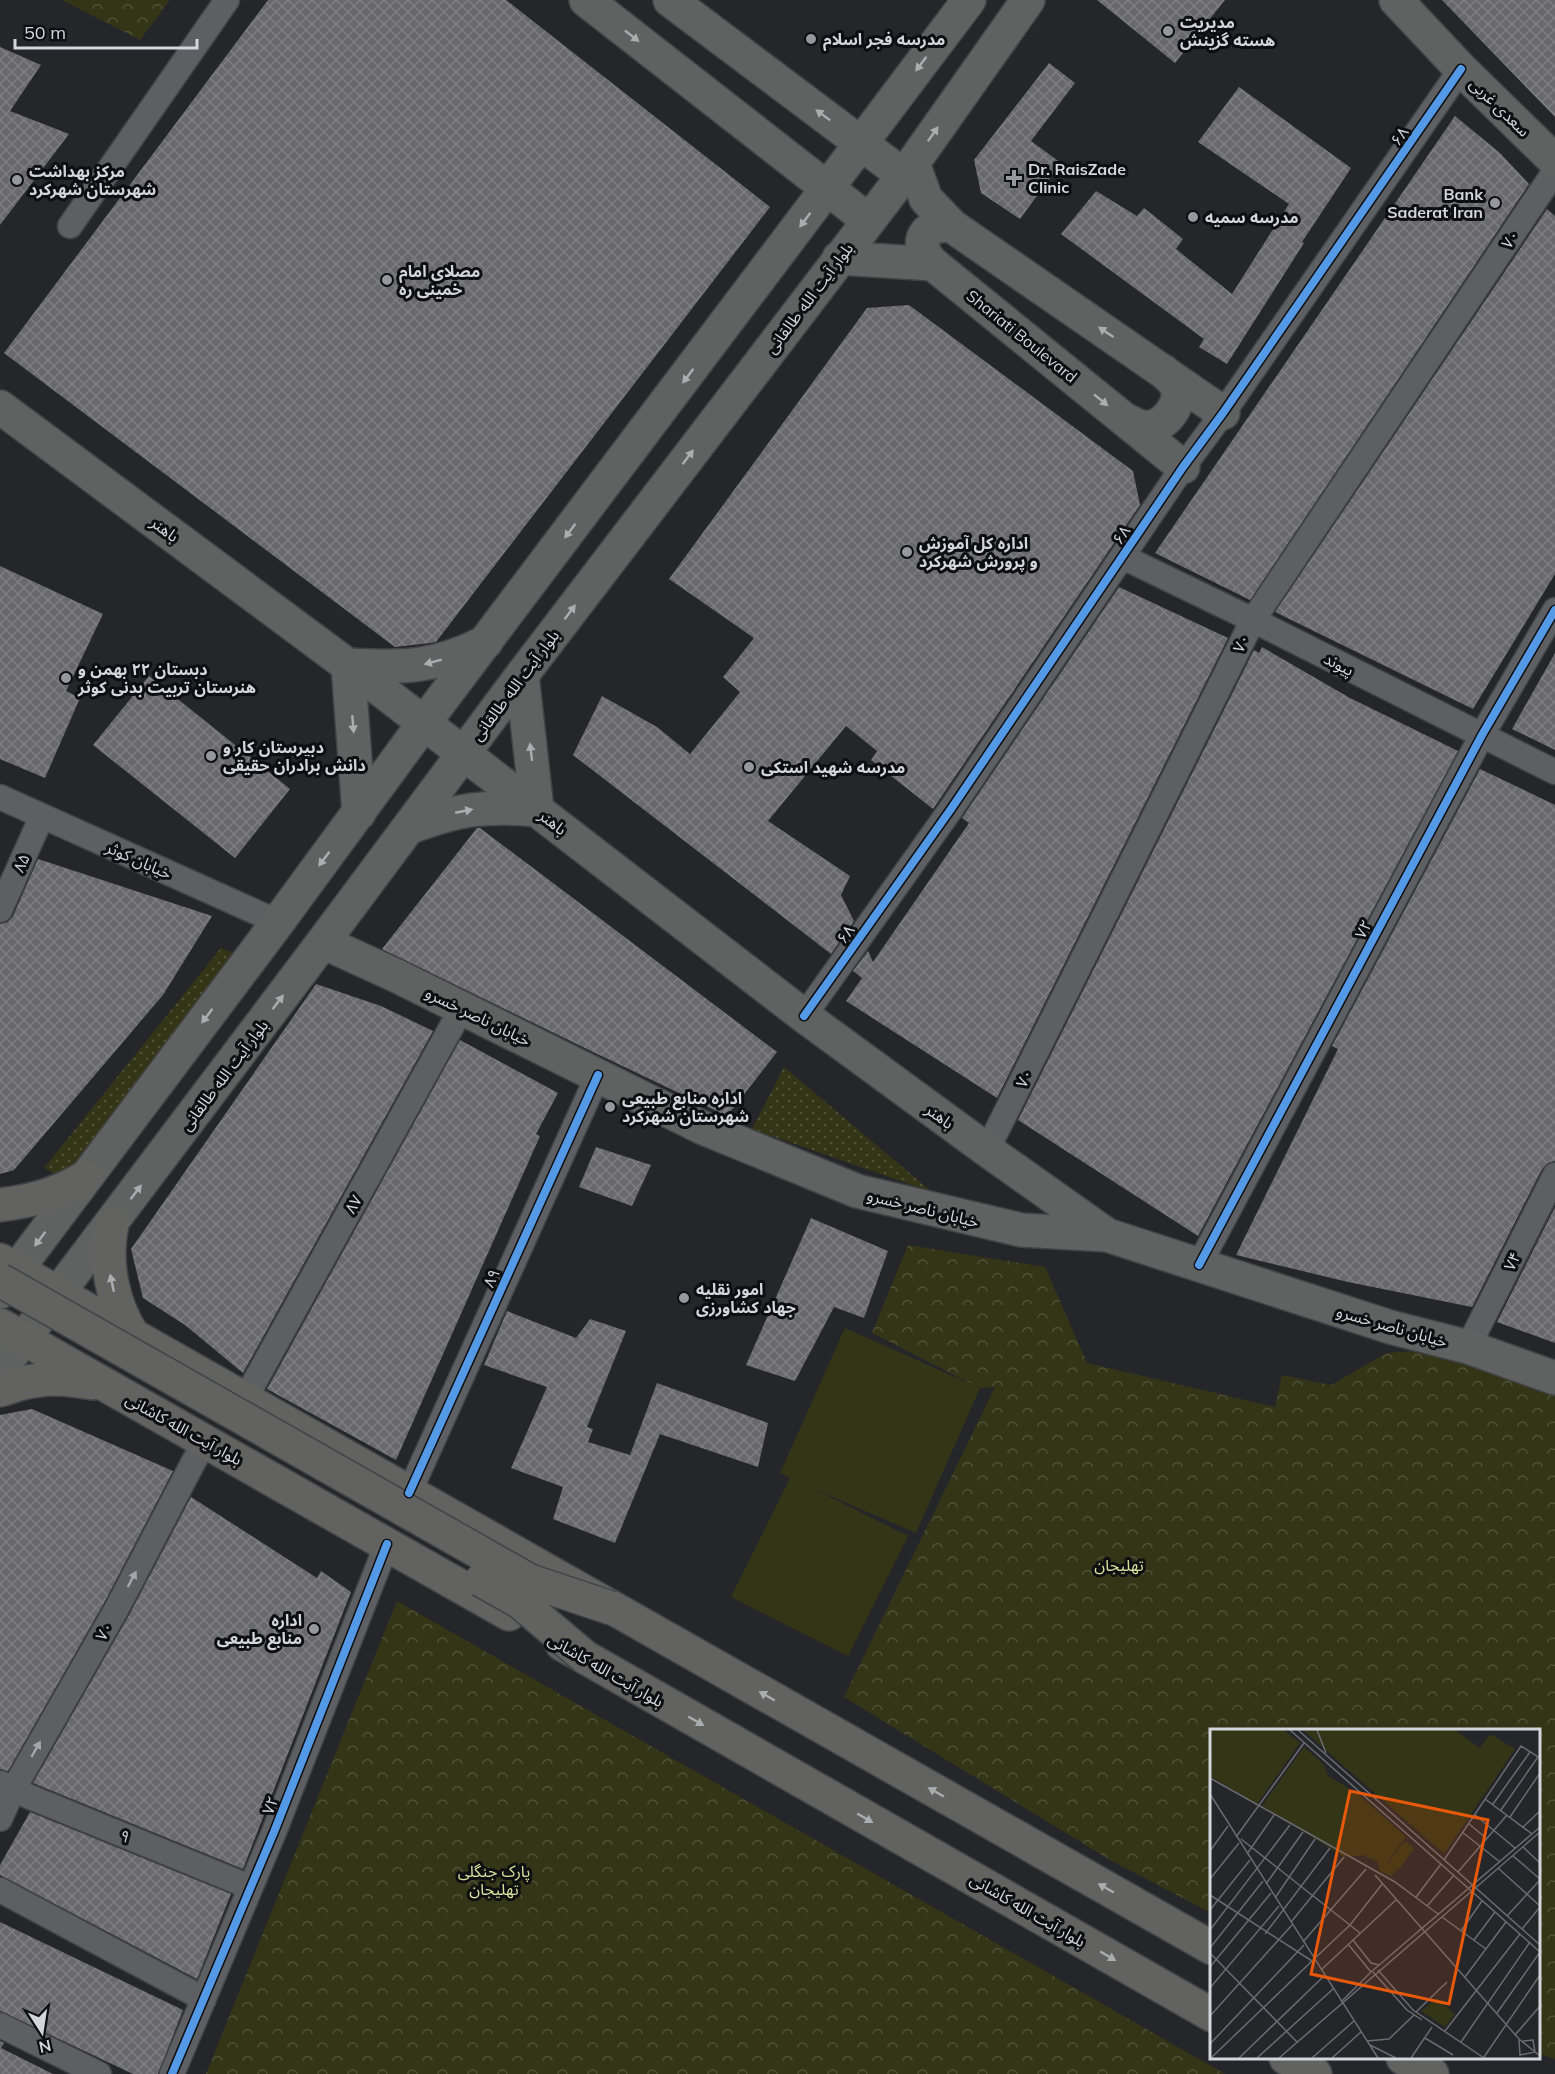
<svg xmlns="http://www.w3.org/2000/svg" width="1555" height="2074" viewBox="0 0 1555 2074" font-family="Mulish,'Noto Sans Arabic',sans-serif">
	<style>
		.grass { fill: url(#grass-dots) }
		.forest { fill: url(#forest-crowns) }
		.pitch { fill: #343517 }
		.building { fill: url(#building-cross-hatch) }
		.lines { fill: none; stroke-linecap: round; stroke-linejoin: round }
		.street-casing { stroke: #414347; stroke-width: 27 }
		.secondary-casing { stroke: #414347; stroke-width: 36 }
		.primary-casing { stroke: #414347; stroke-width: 36 }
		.street { stroke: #5e5f62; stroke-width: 24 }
		.secondary { stroke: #606261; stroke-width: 33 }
		.primary { stroke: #626361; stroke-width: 33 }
		.primary-bridge-casing { stroke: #414347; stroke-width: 36; stroke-linecap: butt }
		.primary-bridge { stroke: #626361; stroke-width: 33 }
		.cycleway-casing { stroke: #0c0e11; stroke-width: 11 }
		.cycleway { stroke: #5399e6; stroke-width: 8 }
		.oneway { fill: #abadb0 }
		.oneway2 { fill: #abaeb0 }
		.oneway3 { fill: #a4a6ab }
		.poi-dot { fill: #96989d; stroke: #0c0e11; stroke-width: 2 }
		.labels { text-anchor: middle; stroke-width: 6; stroke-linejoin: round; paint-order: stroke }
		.poi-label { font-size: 16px; font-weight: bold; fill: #d3d6db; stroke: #0c0e11; text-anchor: start }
		.street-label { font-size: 16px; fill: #d3d6db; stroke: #0c0e11 }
		.park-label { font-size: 16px; fill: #dce19c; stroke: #0c0e11 }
		.inset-road { fill: none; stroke: #6a6c71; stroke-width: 1.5 }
		.view { fill: #e8590c; fill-opacity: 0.15; stroke: #e8590c; stroke-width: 3 }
		.inset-edge { fill: none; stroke: #d3d6db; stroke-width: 3 }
	</style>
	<defs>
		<pattern id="grass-dots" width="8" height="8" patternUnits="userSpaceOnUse" patternTransform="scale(1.5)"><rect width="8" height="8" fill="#343517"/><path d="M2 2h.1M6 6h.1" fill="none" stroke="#505238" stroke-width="1.8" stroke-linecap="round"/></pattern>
		<pattern id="forest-crowns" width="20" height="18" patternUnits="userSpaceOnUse" patternTransform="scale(1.5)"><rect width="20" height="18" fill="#343517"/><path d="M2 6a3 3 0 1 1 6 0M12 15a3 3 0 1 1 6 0" fill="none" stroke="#505238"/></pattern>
		<pattern id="building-cross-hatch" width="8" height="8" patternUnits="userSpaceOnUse" patternTransform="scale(1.5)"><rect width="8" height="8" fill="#69696d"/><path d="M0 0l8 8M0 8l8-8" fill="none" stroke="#7e7e81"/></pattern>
	</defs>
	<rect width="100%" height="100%" fill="#24262a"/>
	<path class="grass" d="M221 948 243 957 68 1180 44 1168Z
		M784 1067 932 1192 752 1129Z"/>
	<path class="forest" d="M62 0H170L140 40Z
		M908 1245 1045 1267 1087 1363 1275 1407 1282 1375 1331 1385 1387 1353 1468 1347 1555 1379V2059L1539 2054 1538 1730H1212L1211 1913 1110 1860 844 1697 995 1387 980 1388 872 1333Z
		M397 1601 1225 2074H206Z"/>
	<path class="pitch" d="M845 1328 980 1388 916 1533 812 1488 908 1536 848 1656 731 1597 790 1478 780 1473Z"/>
	<path class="building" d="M268 0H506L770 207 436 642 430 643 395 647 4 353Z
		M1097 0H1225L1175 63Z
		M1442 0H1555V117Z
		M0 47 41 65 10 111 69 134 0 225Z
		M1049 63 1075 83 1031 141 1061 163 1020 219 981 193 974 160Z
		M1239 87 1351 168 1302 242 1304 243 1227 364 1199 347 1204 339 1061 234 1096 191 1137 216 1144 208 1183 239 1176 249 1232 294 1289 204 1198 142Z
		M1455 116 1500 153 1529 184 1250 600 1155 553Z
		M1547 209 1555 216V574L1473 709 1275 612Z
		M909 305 1133 471 1140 505 933 809 871 760 877 751 846 726 768 821 850 876 841 895 854 921 831 954 573 755 602 696 657 727 690 754 740 692 723 677 754 638 669 579 867 308Z
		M0 566 103 614 66 691 80 698 45 778 0 759Z
		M1119 587 1228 638 997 1098 846 1001 862 978 853 971 868 951 873 962 969 823 962 818Z
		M1262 647 1350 698 1458 751 1198 1236 1018 1120 1254 650 1259 653Z
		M1555 653V750L1512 729Z
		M149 676 290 789 235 858 93 745Z
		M1480 769 1555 805V1161L1548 1163 1542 1169 1472 1307 1348 1282 1236 1255 1338 1049 1332 1046Z
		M477 828H480L777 1052 727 1116 591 1051 382 949Z
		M38 859 212 916 163 995 14 1170 0 1174V924L8 922 13 916Z
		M316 984 381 1006 433 1031 243 1373 185 1325 143 1298 131 1249Z
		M460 1040 558 1093 536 1134 540 1136 396 1460 267 1389Z
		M596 1147 651 1165 632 1206 579 1187Z
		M1555 1207V1343L1497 1322Z
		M811 1218 888 1251 864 1318 834 1307 795 1381 746 1365Z
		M507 1311 576 1338 590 1319 626 1331 587 1427 593 1429 588 1442 630 1455 657 1383 768 1423 758 1467 660 1434 615 1543 553 1519 563 1487 511 1468 547 1387 484 1365Z
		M32 1409 173 1471 104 1603 8 1771 0 1769V1415Z
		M191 1497 317 1578 321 1571 351 1592 243 1869 33 1783 128 1617Z
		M30 1812 231 1894 197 1979 0 1875V1865Z
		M0 1922 183 2010 158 2074H133L0 2011Z
		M0 2041 4 2043 1 2048 53 2074H0Z"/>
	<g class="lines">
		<g class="street-casing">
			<path id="street" d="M70 226 227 0
				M1123 557 1253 620 1555 772
				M0 797 278 922
				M0 910 42 816
				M804 1016 951 809 1183 467 1223 413 1461 69
				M987 1150 1253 620 1555 171
				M1199 1265 1482 735 1555 610
				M1468 1347 1555 1175
				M245 1399 462 1008
				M409 1493 598 1075
				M1 1783 13 1790 250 1887
				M0 1819 13 1790 116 1610 205 1440
				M0 1890 204 1999
				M0 2025 99 2074
				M172 2074 274 1832 387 1544"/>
		</g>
		<g class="secondary-casing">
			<path id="secondary" d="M586 0 868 220
				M670 0 903 175
				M1396 0 1461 69 1555 161
				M913 163 926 199 952 226 1223 413
				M839 258 933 264 1183 467
				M933 264C912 244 924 222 952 226
				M0 407 385 693 804 1016 987 1150 1107 1235
				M1128 421C1132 423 1137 426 1142 427 1161 431 1180 408 1178 390 1176 382 1169 377 1163 371
				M348 665 359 813
				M348 665C404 668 434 668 486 642
				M522 675 537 810
				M408 828C458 809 484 805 537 810
				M323 942 397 976 701 1127 857 1191 1021 1230 1107 1235 1390 1327 1468 1347 1555 1378
				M0 1292 278 922 424 723 969 0
				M0 1370 323 942 522 675 913 163 1028 0"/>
		</g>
		<g class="primary-casing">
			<path id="primary" d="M0 1205C32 1201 58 1194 86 1177
				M112 1224C104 1262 112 1304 134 1337
				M0 1260 1212 1948
				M0 1325 509 1614
				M0 1390C11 1387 22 1382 33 1381 53 1377 73 1380 93 1383
				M562 1644 1212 2015
				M1286 2058 1315 2074
				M1403 2058 1432 2074"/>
		</g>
		<use href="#street" class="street"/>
		<use href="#secondary" class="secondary"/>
		<use href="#primary" class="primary"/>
		<g class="primary-bridge-casing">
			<path id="primary-bridge" d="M0 1280 530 1581 611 1608
				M481 1580 520 1602 586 1658"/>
		</g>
		<use href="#primary-bridge" class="primary-bridge"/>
		<g class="cycleway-casing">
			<path id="cycleway" d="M804 1016 951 809 1183 467 1223 413 1461 69
				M1199 1265 1482 735 1555 610
				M409 1493 598 1075
				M172 2074 274 1832 387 1544"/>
		</g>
		<use href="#cycleway" class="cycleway"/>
	</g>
	<defs><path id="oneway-solid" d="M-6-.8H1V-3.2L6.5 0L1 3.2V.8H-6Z" transform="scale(1.5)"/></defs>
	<g class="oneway">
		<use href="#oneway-solid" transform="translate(632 36) rotate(38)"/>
		<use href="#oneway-solid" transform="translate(921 64) rotate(127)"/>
		<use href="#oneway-solid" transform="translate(823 115) rotate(-143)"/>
		<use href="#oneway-solid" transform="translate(933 134) rotate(-55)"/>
		<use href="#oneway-solid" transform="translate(805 220) rotate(127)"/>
		<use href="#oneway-solid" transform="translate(1106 332) rotate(-146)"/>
		<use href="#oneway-solid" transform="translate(688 376) rotate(127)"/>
		<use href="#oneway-solid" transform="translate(1101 400) rotate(39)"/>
		<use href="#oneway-solid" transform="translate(688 457) rotate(-53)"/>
		<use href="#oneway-solid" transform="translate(570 531) rotate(127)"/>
		<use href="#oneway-solid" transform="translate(570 612) rotate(-53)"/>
		<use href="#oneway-solid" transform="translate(433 662) rotate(165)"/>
		<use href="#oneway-solid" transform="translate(353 724) rotate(85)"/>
		<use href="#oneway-solid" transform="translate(531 752) rotate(-97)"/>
		<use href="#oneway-solid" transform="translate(464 811) rotate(-11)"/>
		<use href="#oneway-solid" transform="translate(324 859) rotate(127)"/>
		<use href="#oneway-solid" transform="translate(278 1002) rotate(-53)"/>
		<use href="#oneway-solid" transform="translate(207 1016) rotate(127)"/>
		<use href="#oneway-solid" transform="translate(136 1192) rotate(-53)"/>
		<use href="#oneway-solid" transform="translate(40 1239) rotate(127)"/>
	</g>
	<g class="oneway2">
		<use href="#oneway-solid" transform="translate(112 1283) rotate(-102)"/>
		<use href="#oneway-solid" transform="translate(767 1696) rotate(-150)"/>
		<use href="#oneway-solid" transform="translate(696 1721) rotate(30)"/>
		<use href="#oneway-solid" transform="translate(936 1792) rotate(-150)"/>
		<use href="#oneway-solid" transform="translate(865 1818) rotate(30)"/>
		<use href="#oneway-solid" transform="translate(1106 1888) rotate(-150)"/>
		<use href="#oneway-solid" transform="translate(1108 1956) rotate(30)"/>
	</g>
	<g class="oneway3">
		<use href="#oneway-solid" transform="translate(132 1579) rotate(-62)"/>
		<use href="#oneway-solid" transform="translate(36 1749) rotate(-60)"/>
	</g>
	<g class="poi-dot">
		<circle cx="1168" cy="31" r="6"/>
		<circle cx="811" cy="39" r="6"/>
		<path d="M1011 169h6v6h6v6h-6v6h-6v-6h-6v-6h6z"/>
		<circle cx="17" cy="180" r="6"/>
		<circle cx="1495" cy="203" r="6"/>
		<circle cx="1193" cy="217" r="6"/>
		<circle cx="387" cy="280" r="6"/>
		<circle cx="907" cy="552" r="6"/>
		<circle cx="66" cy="678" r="6"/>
		<circle cx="211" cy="756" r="6"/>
		<circle cx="749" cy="767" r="6"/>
		<circle cx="610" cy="1107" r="6"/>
		<circle cx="684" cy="1298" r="6"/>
		<circle cx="314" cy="1629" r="6"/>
	</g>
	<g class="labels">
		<g class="poi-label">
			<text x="1180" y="28">مدیریت<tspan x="1180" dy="18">هسته گزینش</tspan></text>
			<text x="823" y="45">مدرسه فجر اسلام</text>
			<text x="1028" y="175">Dr. RaisZade<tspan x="1028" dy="18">Clinic</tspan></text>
			<text x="29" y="177">مرکز بهداشت<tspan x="29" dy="18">شهرستان شهرکرد</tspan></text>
			<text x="1483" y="200" text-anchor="end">Bank<tspan x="1483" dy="18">Saderat Iran</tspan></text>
			<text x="1205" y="223">مدرسه سمیه</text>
			<text x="399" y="277">مصلای امام<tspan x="399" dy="18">خمینی ره</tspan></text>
			<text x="919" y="549">اداره کل آموزش<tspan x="919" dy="18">و پرورش شهرکرد</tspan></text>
			<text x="78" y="675">دبستان ۲۲ بهمن و<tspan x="78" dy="18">هنرستان تربیت بدنی کوثر</tspan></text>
			<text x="223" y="753">دبیرستان کار و<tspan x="223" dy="18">دانش برادران حقیقی</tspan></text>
			<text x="761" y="773">مدرسه شهید استکی</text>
			<text x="622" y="1104">اداره منابع طبیعی<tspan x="622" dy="18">شهرستان شهرکرد</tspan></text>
			<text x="696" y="1295">امور نقلیه<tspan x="696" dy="18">جهاد کشاورزی</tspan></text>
			<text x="302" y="1626" text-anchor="end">اداره<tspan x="302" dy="18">منابع طبیعی</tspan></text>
		</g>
		<g class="street-label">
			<text transform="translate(1500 107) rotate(44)" y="6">سعدی غربی</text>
			<text transform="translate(1399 136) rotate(-55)" y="6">۶۸</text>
			<text transform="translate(1510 239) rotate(-56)" y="6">۷۰</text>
			<text transform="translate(809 298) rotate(-53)" y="6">بلوار آیت الله طالقانی</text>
			<text transform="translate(1022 336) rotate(39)" y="6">Shariati Boulevard</text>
			<text transform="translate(165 529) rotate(37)" y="6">باهنر</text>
			<text transform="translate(1121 535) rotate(-56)" y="6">۶۸</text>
			<text transform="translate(1241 643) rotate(-63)" y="6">۷۰</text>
			<text transform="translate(1339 664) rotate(27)" y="6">پیوند</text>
			<text transform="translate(515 685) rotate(-53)" y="6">بلوار آیت الله طالقانی</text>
			<text transform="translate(553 822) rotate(38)" y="6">باهنر</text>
			<text transform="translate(139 860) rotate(24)" y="6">خیابان کوثر</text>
			<text transform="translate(21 863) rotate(-66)" y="6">۸۵</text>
			<text transform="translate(1363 929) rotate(-62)" y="6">۷۲</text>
			<text transform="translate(845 934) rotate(-55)" y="6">۶۸</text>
			<text transform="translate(478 1016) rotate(26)" y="6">خیابان ناصر خسرو</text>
			<text transform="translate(224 1075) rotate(-53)" y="6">بلوار آیت الله طالقانی</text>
			<text transform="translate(1024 1078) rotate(-63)" y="6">۷۰</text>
			<text transform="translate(940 1116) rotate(36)" y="6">باهنر</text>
			<text transform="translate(353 1204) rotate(-61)" y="6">۸۷</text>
			<text transform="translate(923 1208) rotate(14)" y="6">خیابان ناصر خسرو</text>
			<text transform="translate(1512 1261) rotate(-63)" y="6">۷۴</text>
			<text transform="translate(491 1278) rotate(-66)" y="6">۸۹</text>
			<text transform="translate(1392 1326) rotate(16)" y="6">خیابان ناصر خسرو</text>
			<text transform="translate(184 1429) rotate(29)" y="6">بلوار آیت الله کاشانی</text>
			<text transform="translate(104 1631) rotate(-60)" y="6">۷۰</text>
			<text transform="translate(606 1670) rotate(30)" y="6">بلوار آیت الله کاشانی</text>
			<text transform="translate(270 1805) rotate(-69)" y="6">۷۲</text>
			<text transform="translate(125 1836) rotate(22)" y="6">۹</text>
			<text transform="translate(1028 1910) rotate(30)" y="6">بلوار آیت الله کاشانی</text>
		</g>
		<g class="park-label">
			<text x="1119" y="1571">تهلیجان</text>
			<text x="494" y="1877">پارک جنگلی<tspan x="494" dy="18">تهلیجان</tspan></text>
		</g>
	</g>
	<g transform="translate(1210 1729)">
		<rect width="330" height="330" fill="#24262a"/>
		<path d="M93 1H245L270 19 280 5 305 20 234 125ZM94 18 114 36 118 47 148 65 196 108 177 133 187 140 182 147 170 143 168 133 153 126 134 128 52 77ZM227 269 245 285 235 298 211 282Z" fill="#343517"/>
		<path d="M0 1H74L90 14 47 75 0 47ZM195 112 204 119 189 141 178 133Z" fill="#343517"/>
		<path class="inset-road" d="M80 1 330 223M88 1 330 216M107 1 116 24M0 49 185 153 228 185M0 65 168 329M275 70 322 105M283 75 320 23M291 81 328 28M264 85 305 119M300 88 330 44M258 94 276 109M313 98 330 82M252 103 290 133M26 108 94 14M31 110 150 204M313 118 330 134M0 122 18 97M37 125 64 86M303 127 330 150M234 131 311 17 330 29M288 139 330 177M248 143 297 86M165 146 309 310 330 327M0 150 29 114M56 155 93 103M0 166 102 232M206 168 231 135M65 169 105 110M217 177 244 146M0 181 40 131M297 187 330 151M232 188 276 220M81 193 134 128M312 200 330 178M0 201 80 96M251 202 272 172M55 205 120 119M143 211 161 234 169 236M264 211 285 183M93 213 156 140M138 215 161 243M0 219 53 152M0 224 87 313M104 230 140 196 173 154M0 238 61 164M111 241 187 170M168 241 203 281 274 329M163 243 197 281 212 291M255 248 296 193M0 259 69 177M131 273 161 243 330 98M206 283 237 253M287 284 330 223M0 287 82 196M235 302 310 205M305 306 330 277M215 309 243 326M309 311 310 326 325 323 323 311 313 312M157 312 179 310 204 286M251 313 320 213M0 315 94 216M160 316 186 329M274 328 330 246M1 329 102 232M29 329 114 247M47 329 123 260M69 329 330 103M102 329 144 292M122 329 151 303M201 329 222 298"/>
		<path class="view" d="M140 62 278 91 239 275 101 245Z"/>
		<rect width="330" height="330" class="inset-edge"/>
	</g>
	<g transform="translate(42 2032) rotate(168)" stroke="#0c0e11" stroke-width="4.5" paint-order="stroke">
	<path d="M0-4.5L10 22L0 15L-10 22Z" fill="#d3d6db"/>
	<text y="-9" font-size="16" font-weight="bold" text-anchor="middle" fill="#d3d6db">N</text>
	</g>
	<path d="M15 39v9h182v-9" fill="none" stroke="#d3d6db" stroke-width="3"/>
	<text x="24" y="39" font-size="18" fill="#d3d6db" stroke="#0c0e11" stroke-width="4.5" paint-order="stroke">50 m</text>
</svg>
